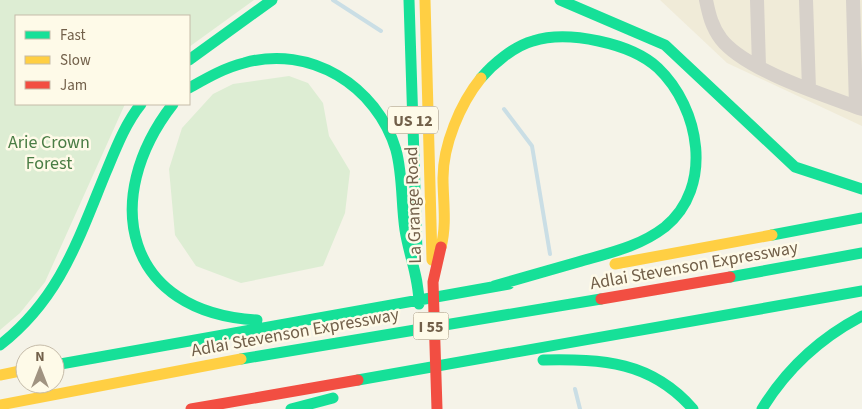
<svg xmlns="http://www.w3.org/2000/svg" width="862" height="409" viewBox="0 0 862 409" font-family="'Source Sans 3',sans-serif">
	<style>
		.residential { fill: #f0ebd8 }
		.green { fill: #ddedd3 }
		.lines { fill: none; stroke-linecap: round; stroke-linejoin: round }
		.stream { stroke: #cadee5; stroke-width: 4 }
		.street { stroke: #d7d1ca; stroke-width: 14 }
		.fast { stroke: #16e098; stroke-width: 11 }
		.slow { stroke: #ffcf43; stroke-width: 11 }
		.jam { stroke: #f24e42; stroke-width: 11 }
		.labels { text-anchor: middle; stroke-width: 5; stroke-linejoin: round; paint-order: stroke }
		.shield { fill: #fefae8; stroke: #9c8e79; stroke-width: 1 }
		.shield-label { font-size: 16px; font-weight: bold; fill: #72604a }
		.park-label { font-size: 18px; fill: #4a7d45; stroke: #fefae8 }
		.street-label { font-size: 18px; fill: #72604a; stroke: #fefae8 }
	</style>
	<rect width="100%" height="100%" fill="#f5f3e8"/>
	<path class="residential" d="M660 0H862V126L727 63Z"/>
	<path class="green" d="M0 0H254L189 47V16H16V104H125L45 282 20 313 0 330Z
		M289 76 308 83 323 103 329 136 350 171 345 213 323 266 241 283 196 266 175 235 169 169 182 128 213 94 233 84Z"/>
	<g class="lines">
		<path class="stream" d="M333 0 381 31
			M504 109 532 146 550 254
			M575 389 580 409"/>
		<path class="street" d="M706 0C709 15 712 27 721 39 745 70 824 95 862 109
			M757 0 759 66
			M806 0 809 89
			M853 0 856 106"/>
		<path class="fast" d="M409 0 417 252
			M560 0 665 45 795 167 862 189
			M189 60 272 0
			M481 78C493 64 514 46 533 41 568 30 631 43 658 68 700 108 714 187 665 227 639 247 609 253 578 262 550 270 522 278 494 286
			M189 88C207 78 224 68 244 63 310 44 377 86 396 150 403 176 401 203 405 230 409 256 419 277 419 304
			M173 104C99 199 125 313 257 320
			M772 235 862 218
			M730 277 862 253
			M0 345C60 298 78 240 106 172 116 148 125 124 141 104
			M241 359 601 299
			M543 360C603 359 651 361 693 409
			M55 365 509 284
			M358 380 862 291
			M291 409 333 398
			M762 409C787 368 820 338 862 316"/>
		<path class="slow" d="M425 0 432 260
			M441 247C447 224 443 201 443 178 443 145 460 104 481 78
			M615 264 772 235
			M0 375 25 370
			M0 405 241 359"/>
		<path class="jam" d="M601 299 730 277
			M191 409 358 380
			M437 409 433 282 441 247"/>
	</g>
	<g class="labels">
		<g class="shield">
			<rect x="388" y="106.5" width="50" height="27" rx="4"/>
			<rect x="413.5" y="312.5" width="35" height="27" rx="4"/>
		</g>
		<g class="shield-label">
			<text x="413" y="126">US 12</text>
			<text x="431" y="332">I 55</text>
		</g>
		<g class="park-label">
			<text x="49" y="148">Arie Crown<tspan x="49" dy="21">Forest</tspan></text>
		</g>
		<g class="street-label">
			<text transform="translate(413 205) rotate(-92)" y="6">La Grange Road</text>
			<text transform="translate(694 265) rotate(-10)" y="6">Adlai Stevenson Expressway</text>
			<text transform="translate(295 332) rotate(-10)" y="6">Adlai Stevenson Expressway</text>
		</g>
	</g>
	<rect x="15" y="15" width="175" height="90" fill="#fefae8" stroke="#c6bca9"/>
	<rect x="25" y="31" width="25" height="8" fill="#16e098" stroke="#c6bca9"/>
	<text x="60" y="40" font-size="15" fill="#72604a">Fast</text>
	<rect x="25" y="56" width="25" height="8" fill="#ffcf43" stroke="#c6bca9"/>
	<text x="60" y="65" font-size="15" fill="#72604a">Slow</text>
	<rect x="25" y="81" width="25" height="8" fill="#f24e42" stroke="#c6bca9"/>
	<text x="60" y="90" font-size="15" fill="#72604a">Jam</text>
	<g transform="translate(40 369)"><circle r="24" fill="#fefae8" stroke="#c6bca9"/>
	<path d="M0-4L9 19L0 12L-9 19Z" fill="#a09381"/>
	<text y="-8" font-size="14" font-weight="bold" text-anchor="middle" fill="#72604a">N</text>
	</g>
</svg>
